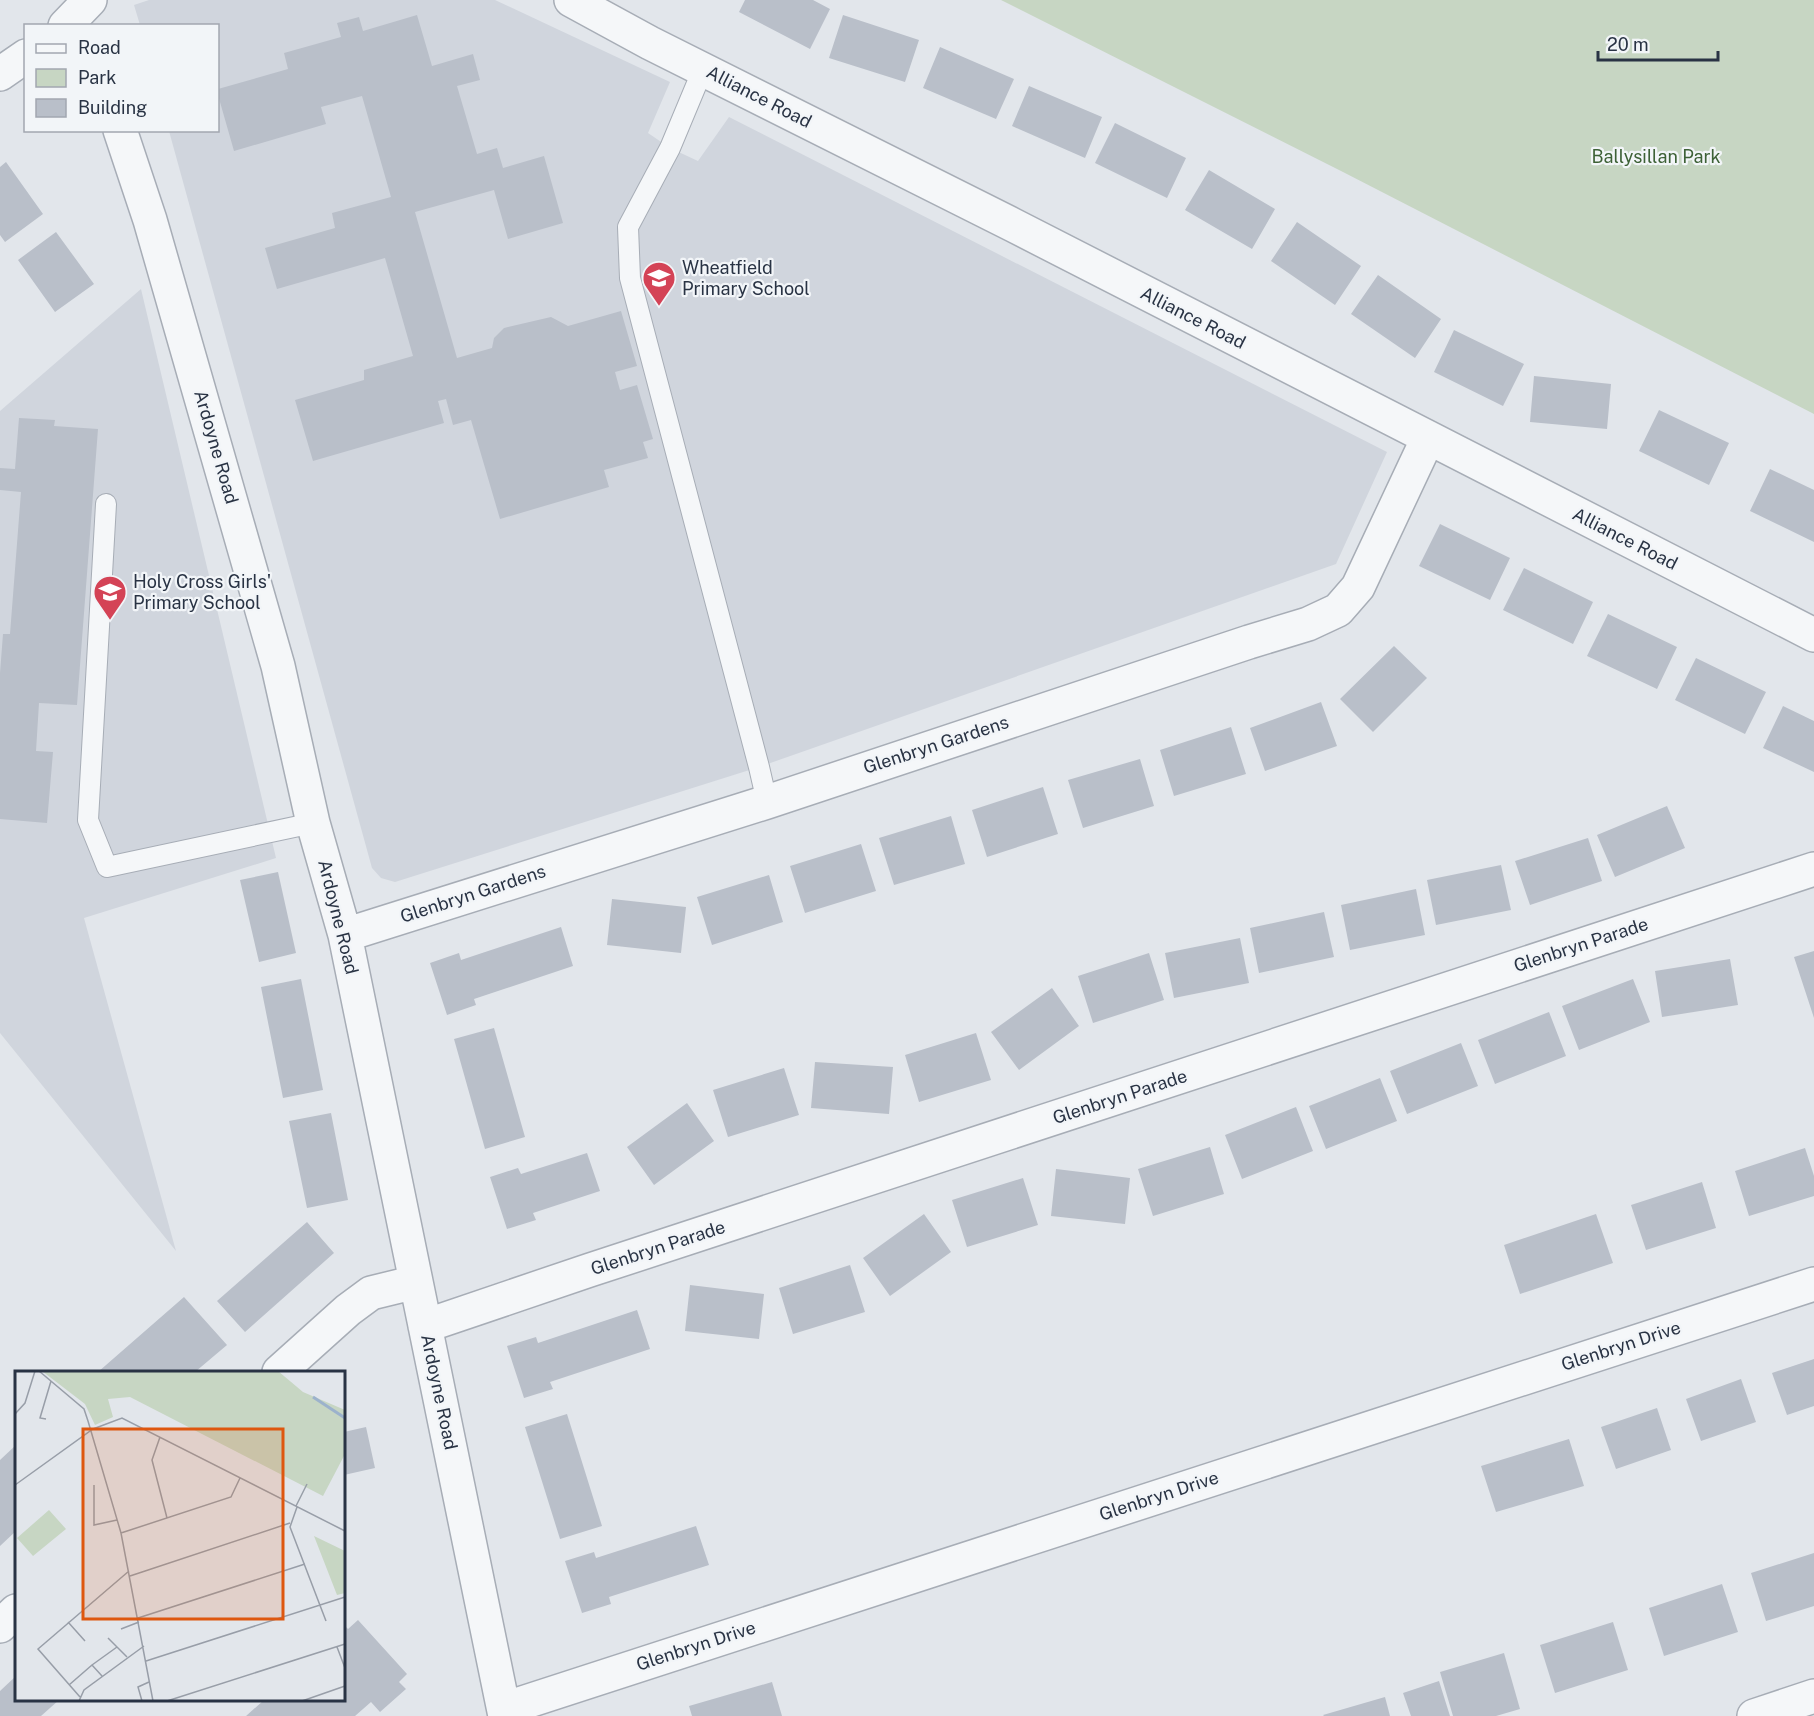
<svg xmlns="http://www.w3.org/2000/svg" width="1814" height="1716" viewBox="0 0 1814 1716" font-family="'Public Sans',sans-serif">
	<style>
		.built { fill: #d0d5dd }
		.green { fill: #c7d6c3 }
		.building { fill: #b9bfc9 }
		.lines { fill: none; stroke-linecap: round; stroke-linejoin: round }
		.service-casing { stroke: #a7adb6; stroke-width: 22 }
		.minor-casing { stroke: #a7adb6; stroke-width: 36 }
		.service { stroke: #f5f7f9; stroke-width: 20 }
		.minor { stroke: #f5f7f9; stroke-width: 33 }
		.labels { text-anchor: middle; stroke-width: 4.5; stroke-linejoin: round; paint-order: stroke }
		.street-label { font-size: 18px; fill: #293344; stroke: #f2f5f8 }
		.park-label { font-size: 18px; fill: #3d6136; stroke: #f2f5f8 }
		.poi-label { font-size: 18px; fill: #293344; stroke: #f2f5f8; text-anchor: start }
		.inset-river { fill: none; stroke: #9cb2cc; stroke-width: 3 }
		.inset-road { fill: none; stroke: #989ea8; stroke-width: 1.5 }
		.view { fill: #de570f; fill-opacity: 0.15; stroke: #de570f; stroke-width: 3 }
		.inset-edge { fill: none; stroke: #293344; stroke-width: 3 }
	</style>
	<rect width="100%" height="100%" fill="#e2e6eb"/>
	<path class="built" d="M149 0H495L670 82 648 133 670 148 698 161 729 117 1387 452 1336 564 759 767 395 882 381 878 372 868 169 131 218 130V26L140 25 134 5Z
		M141 289 276 858 84 918 176 1251 0 1033V411Z"/>
	<path class="green" d="M1001 0H1814V414L1343 172Z"/>
	<path class="building" d="M745 0H813L830 9 810 49 739 12Z
		M417 15 432 66 473 54 480 80 457 86 477 154 497 148 503 168 544 156 563 223 508 239 494 190 415 212 457 358 492 348 494 338 504 328 551 317 568 326 621 311 637 366 615 372 620 390 637 385 653 439 643 442 648 458 604 470 609 487 500 519 471 420 453 425 446 399 438 401 444 423 313 461 295 400 364 380V370L413 356 385 258 277 289 265 248 335 228 332 213 391 197 362 96 321 107 326 124 234 151 218 95V89L288 69 284 53 341 37 337 23 359 17 363 31Z
		M843 15 919 40 905 82 829 58Z
		M940 47 1014 79 996 119 923 88Z
		M1029 86 1102 117 1085 158 1012 126Z
		M1115 123 1186 158 1167 198 1095 163Z
		M6 162 43 214 5 242 0 235V167Z
		M1209 170 1275 209 1252 249 1185 210Z
		M1297 222 1361 266 1335 305 1271 261Z
		M56 232 94 284 55 312 18 260Z
		M1378 275 1441 319 1415 358 1351 314Z
		M1454 330 1524 364 1503 406 1434 372Z
		M1534 376 1611 384 1607 429 1530 422Z
		M1659 410 1729 443 1709 485 1639 451Z
		M19 418 55 420 54 426 98 429 77 705 39 703 36 751 53 752 47 823 0 819V673L3 634H10L21 492 0 490V468L15 469Z
		M1770 469 1814 490V542L1750 511Z
		M1440 524 1510 558 1490 600 1419 566Z
		M1524 568 1593 602 1573 644 1503 610Z
		M1608 614 1677 647 1657 689 1587 656Z
		M1394 646 1427 678 1373 732 1340 699Z
		M1696 658 1766 692 1745 734 1675 700Z
		M1321 702 1337 746 1265 771 1250 728Z
		M1783 706 1814 721V772L1763 748Z
		M1231 727 1246 774 1174 796 1160 750Z
		M1140 759 1154 806 1083 828 1068 780Z
		M1043 787 1058 834 987 857 972 810Z
		M1667 806 1685 848 1615 877 1597 835Z
		M951 816 965 864 894 885 879 838Z
		M1588 838 1602 881 1530 905 1515 861Z
		M861 844 876 891 805 913 790 866Z
		M1501 865 1511 910 1436 925 1427 880Z
		M278 872 296 953 259 962 240 880Z
		M769 875 783 922 712 945 697 897Z
		M1416 889 1425 935 1350 950 1341 905Z
		M612 899 686 907 681 953 607 945Z
		M1324 912 1334 957 1259 973 1250 928Z
		M561 927 573 966 474 999 476 1005 447 1015 430 963 459 953 461 960Z
		M1240 938 1249 983 1174 998 1165 953Z
		M1814 951V1018L1794 957Z
		M1149 953 1164 1000 1093 1023 1078 976Z
		M1730 959 1738 1005 1662 1017 1655 971Z
		M301 979 323 1090 283 1098 261 987Z
		M1633 979 1650 1022 1579 1050 1562 1006Z
		M1052 988 1079 1026 1019 1070 991 1032Z
		M1549 1012 1566 1056 1495 1084 1478 1040Z
		M494 1028 525 1137 485 1149 454 1039Z
		M976 1033 991 1080 919 1102 905 1055Z
		M1461 1043 1478 1086 1407 1114 1390 1071Z
		M815 1062 893 1067 889 1114 811 1108Z
		M784 1068 799 1115 728 1137 713 1090Z
		M1380 1078 1397 1121 1326 1149 1309 1106Z
		M687 1103 714 1141 654 1185 627 1147Z
		M1296 1107 1313 1151 1242 1179 1225 1135Z
		M331 1113 348 1200 307 1208 289 1121Z
		M1210 1147 1224 1194 1153 1216 1138 1169Z
		M1805 1148 1814 1176V1196L1749 1216 1735 1171Z
		M587 1153 600 1191 533 1213 536 1220 507 1229 490 1177 518 1168 521 1174Z
		M1056 1169 1130 1178 1125 1224 1051 1216Z
		M1023 1178 1038 1225 967 1247 952 1200Z
		M1702 1182 1716 1228 1646 1250 1631 1205Z
		M924 1214 951 1252 890 1296 863 1258Z
		M1596 1214 1613 1263 1520 1294 1504 1245Z
		M307 1222 334 1253 245 1332 217 1301Z
		M850 1265 865 1312 793 1334 779 1288Z
		M690 1285 764 1294 759 1339 685 1331Z
		M184 1297 227 1345 195 1372H98Z
		M637 1310 650 1349 550 1382 553 1389 524 1398 507 1346 536 1337 538 1343Z
		M1814 1359V1406L1787 1415 1772 1373Z
		M1741 1379 1756 1422 1701 1441 1686 1399Z
		M1657 1408 1671 1450 1616 1469 1601 1427Z
		M567 1414 602 1526 560 1539 525 1427Z
		M366 1427 375 1468 344 1475V1432Z
		M1569 1439 1584 1486 1496 1512 1481 1466Z
		M16 1445V1531L0 1546V1460Z
		M696 1526 709 1565 609 1597 611 1604 582 1613 565 1561 594 1552 596 1558Z
		M1814 1553V1606L1766 1621 1751 1573Z
		M1722 1584 1738 1632 1664 1656 1649 1608Z
		M358 1620 407 1674 399 1682 406 1689 380 1712 371 1702 355 1716H246L264 1700H344V1625L348 1629Z
		M1613 1622 1628 1670 1555 1693 1540 1645Z
		M1504 1653 1520 1709 1496 1716H1453L1440 1672Z
		M16 1676V1700H59L41 1716H0V1691Z
		M1439 1681 1450 1716H1411L1403 1693Z
		M772 1682 782 1716H692L689 1706Z
		M1385 1697 1390 1716H1324L1323 1715Z"/>
	<g class="lines">
		<g class="service-casing">
			<path id="service" d="M703 69 670 148 628 227 630 278 759 767 767 802
				M106 504 88 820 107 867 313 823"/>
		</g>
		<g class="minor-casing">
			<path id="minor" d="M571 0 650 43 1013 225 1814 635
				M65 26 90 0
				M0 74 26 56
				M120 130 150 220 278 666 313 823 345 935 505 1716
				M345 935 767 802 1249 642 1308 624 1338 610 1358 587 1428 438
				M425 1326 590 1270 1814 869
				M279 1372 348 1310 371 1293 416 1282
				M0 1626 16 1611
				M504 1709 1814 1284
				M1754 1716 1814 1696"/>
		</g>
		<use href="#service" class="service"/>
		<use href="#minor" class="minor"/>
	</g>
	<defs>
		<g id="school-pin" transform="scale(1.725)"><path d="M0 17L-7.5 6A9.5 9.5 0 1 1 7.5 6Z" fill="#d44356" stroke="#f2f5f8"/><path d="M0-5L7-2L0 1L-7-2ZM-4 1L0 2.5L4 1V4Q0 6-4 4Z" fill="#fff"/></g>
	</defs>
	<g fill-rule="evenodd">
		<use href="#school-pin" x="659" y="278"/>
		<use href="#school-pin" x="110" y="592"/>
	</g>
	<g class="labels">
		<g class="street-label">
			<text transform="translate(759 97) rotate(27)" y="6">Alliance Road</text>
			<text transform="translate(1193 318) rotate(27)" y="6">Alliance Road</text>
			<text transform="translate(216 447) rotate(74)" y="6">Ardoyne Road</text>
			<text transform="translate(1625 539) rotate(27)" y="6">Alliance Road</text>
			<text transform="translate(936 745) rotate(-18)" y="6">Glenbryn Gardens</text>
			<text transform="translate(473 894) rotate(-18)" y="6">Glenbryn Gardens</text>
			<text transform="translate(338 917) rotate(76)" y="6">Ardoyne Road</text>
			<text transform="translate(1581 945) rotate(-18)" y="6">Glenbryn Parade</text>
			<text transform="translate(1120 1097) rotate(-18)" y="6">Glenbryn Parade</text>
			<text transform="translate(658 1248) rotate(-18)" y="6">Glenbryn Parade</text>
			<text transform="translate(1621 1346) rotate(-18)" y="6">Glenbryn Drive</text>
			<text transform="translate(439 1392) rotate(78)" y="6">Ardoyne Road</text>
			<text transform="translate(1159 1496) rotate(-18)" y="6">Glenbryn Drive</text>
			<text transform="translate(696 1646) rotate(-18)" y="6">Glenbryn Drive</text>
		</g>
		<g class="park-label">
			<text x="1656" y="163">Ballysillan Park</text>
		</g>
		<g class="poi-label">
			<text x="682" y="274">Wheatfield<tspan x="682" dy="21">Primary School</tspan></text>
			<text x="133" y="588">Holy Cross Girls'<tspan x="133" dy="21">Primary School</tspan></text>
		</g>
	</g>
	<g transform="translate(15 1371)">
		<rect width="330" height="330" fill="#e2e6eb"/>
		<path d="M27 0H263L288 21 330 39V83L308 125 115 26 93 28 98 46 80 54 70 33ZM34 139 51 158 18 185 2 167ZM299 165 330 180V222L322 224Z" fill="#c7d6c3"/>
		<path class="inset-river" d="M298 26 330 47"/>
		<path class="inset-road" d="M24 0 69 38 73 50 106 162 138 330M0 43 10 32 20 0M31 48 25 47 36 10M145 66 137 89 152 147M0 114 78 58 107 47 330 160M79 114V154L102 149M281 135 292 113M282 136 275 156 311 250M106 162 216 126 225 107M115 205 275 152M123 247 290 193M53 251 70 270M106 258 124 251M93 267 112 286M322 276 330 297M131 290 330 226M77 294 102 276M54 314 77 294 87 305M65 326 23 278 114 200M64 330 69 319 129 275M127 330 123 316 134 311M152 330 330 273M287 330 330 315"/>
		<path class="view" d="M68 58H268V248H68Z"/>
		<rect width="330" height="330" class="inset-edge"/>
	</g>
	<rect x="24" y="24" width="195" height="108" fill="#f2f5f8" stroke="#a2a7b0" stroke-width="1.5"/>
	<rect x="36" y="44" width="30" height="9" fill="#f5f7f9" stroke="#a2a7b0" stroke-width="1.5"/>
	<text x="78" y="54" font-size="18" fill="#293344">Road</text>
	<rect x="36" y="69" width="30" height="18" fill="#c7d6c3" stroke="#a2a7b0" stroke-width="1.5"/>
	<text x="78" y="84" font-size="18" fill="#293344">Park</text>
	<rect x="36" y="99" width="30" height="18" fill="#b9bfc9" stroke="#a2a7b0" stroke-width="1.5"/>
	<text x="78" y="114" font-size="18" fill="#293344">Building</text>
	<path d="M1598 51v9h120v-9" fill="none" stroke="#293344" stroke-width="3"/>
	<text x="1607" y="51" font-size="18" fill="#293344" stroke="#f2f5f8" stroke-width="4.5" paint-order="stroke">20 m</text>
</svg>
